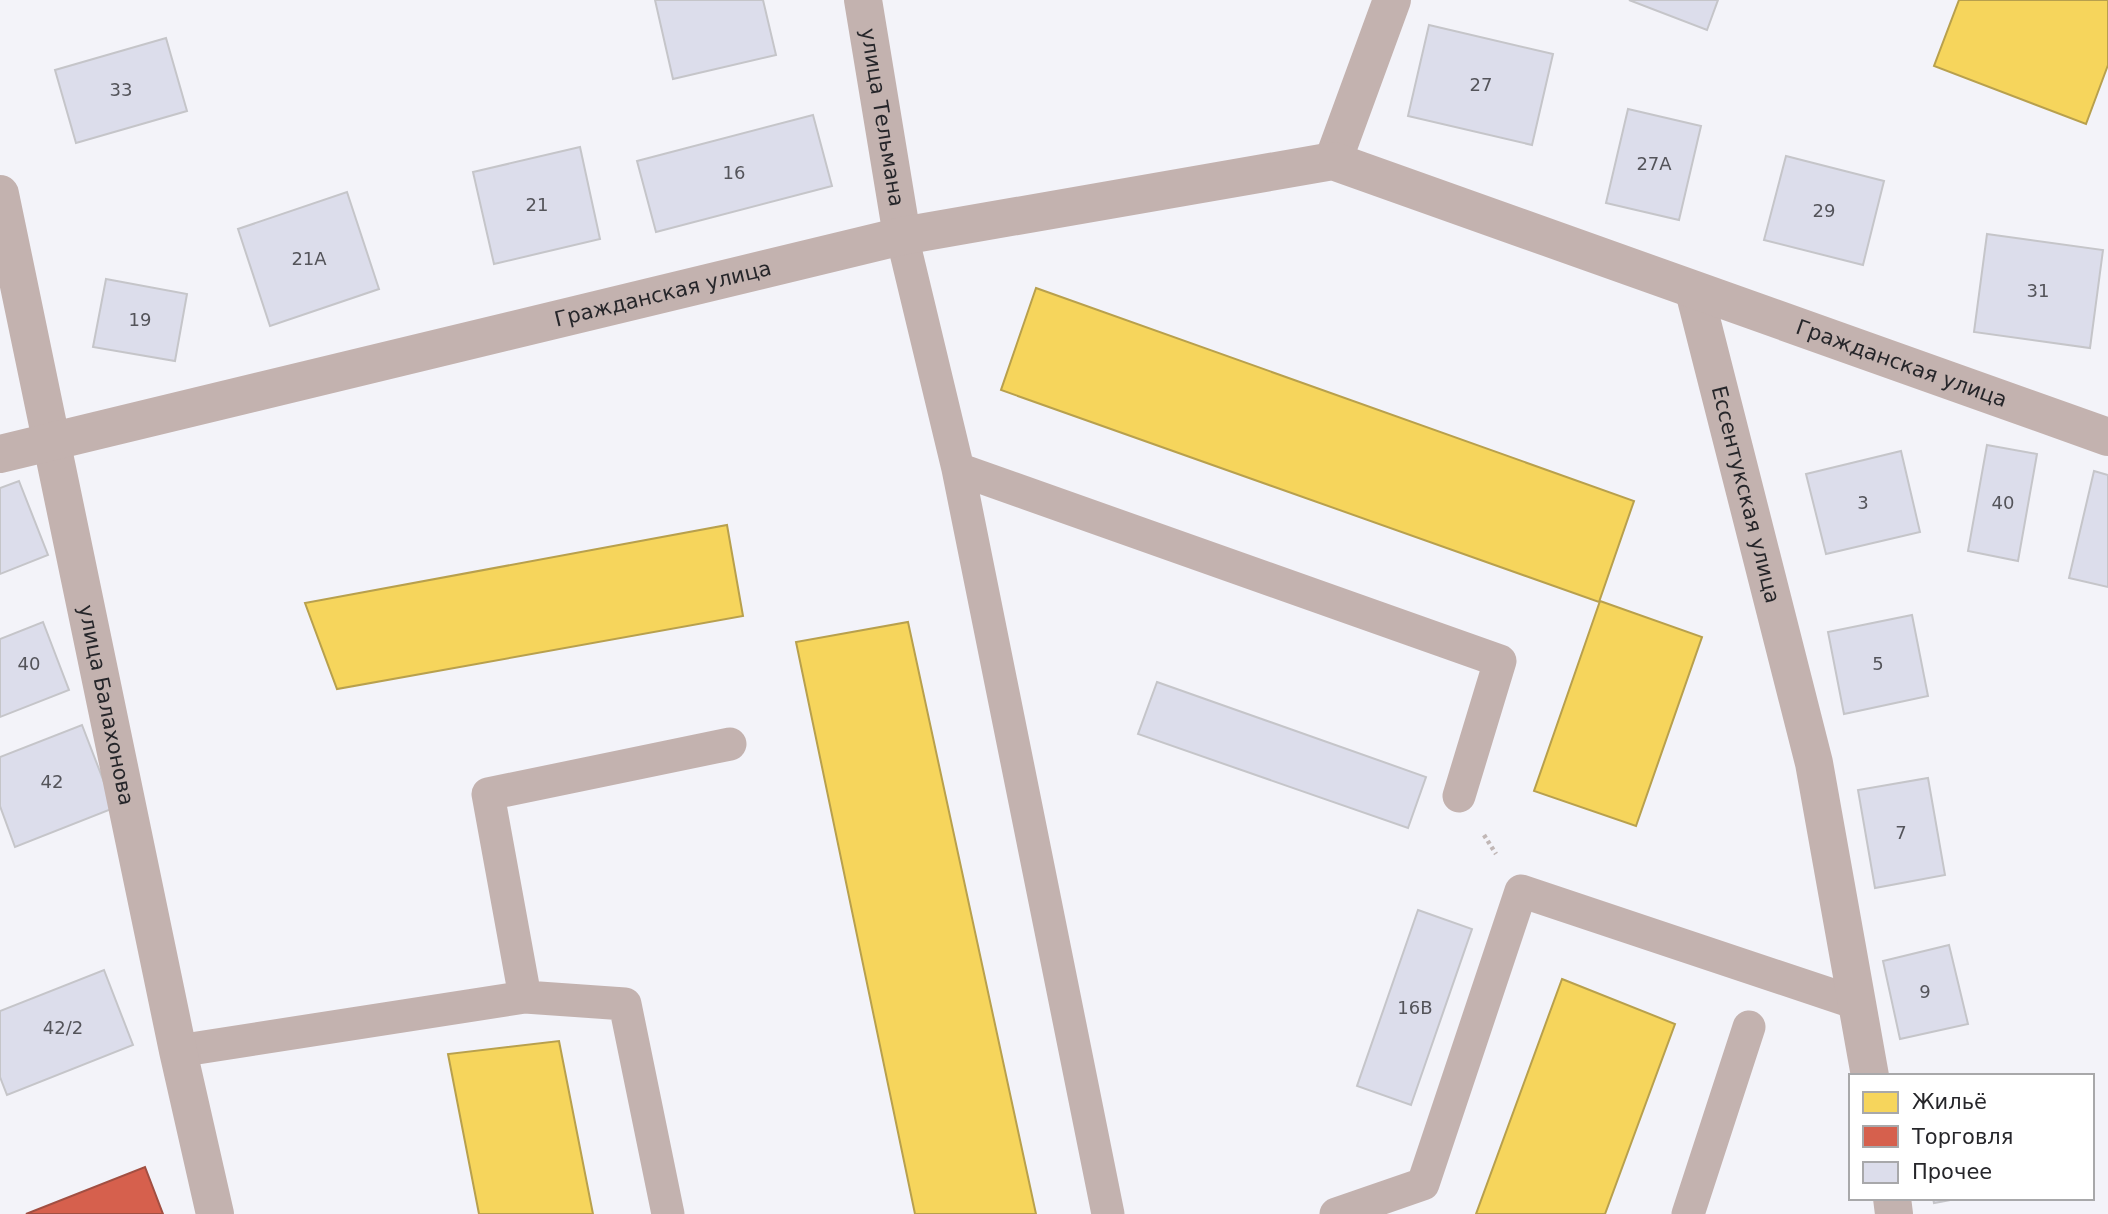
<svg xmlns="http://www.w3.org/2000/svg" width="2108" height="1214" viewBox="0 0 2108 1214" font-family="'DejaVu Sans',sans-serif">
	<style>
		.homes { fill: #f6d55c; stroke: #b8a04d; stroke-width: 2 }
		.shops { fill: #d6604d; stroke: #a14f42; stroke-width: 2 }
		.building { fill: #dcddeb; stroke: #c5c5c9; stroke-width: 2 }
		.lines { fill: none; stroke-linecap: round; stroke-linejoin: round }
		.path { stroke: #c1b7b6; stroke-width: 4.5; stroke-dasharray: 3.5 3.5; stroke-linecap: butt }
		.service { stroke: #c3b2af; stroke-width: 33 }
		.minor { stroke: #c3b2af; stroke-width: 38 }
		.tertiary { stroke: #c3b2af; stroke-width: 38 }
		.labels { text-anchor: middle; stroke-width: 7; stroke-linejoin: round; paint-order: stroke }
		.number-label { font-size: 18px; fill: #54545a }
		.street-label { font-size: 21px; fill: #26262a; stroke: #fff }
	</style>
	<rect width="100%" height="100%" fill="#f3f3f9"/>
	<path class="homes" d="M1959 0H2108V65L2086 124 1934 66Z
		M1036 288 1634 501 1599 602 1001 390Z
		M727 525 743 616 337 689 305 603Z
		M1600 601 1702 637 1636 826 1534 791Z
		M908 622 1036 1214H915L796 642Z
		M1562 979 1675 1024 1605 1214H1476Z
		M559 1041 593 1214H479L448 1054Z"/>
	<path class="shops" d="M145 1167 163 1214H26Z"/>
	<path class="building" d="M655 0H763L776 55 673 79Z
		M1629 0H1718L1707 30Z
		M1429 25 1553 54 1532 145 1408 116Z
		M166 38 187 111 76 143 55 70Z
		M1628 109 1701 126 1679 220 1606 203Z
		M813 115 832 186 656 232 637 161Z
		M580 147 600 239 494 264 473 172Z
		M1786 156 1884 181 1863 265 1764 240Z
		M347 192 379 289 270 326 238 229Z
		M1987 234 2103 250 2090 348 1974 332Z
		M106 279 187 294 175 361 93 347Z
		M1987 445 2037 454 2018 561 1968 551Z
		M1901 451 1920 532 1826 554 1806 474Z
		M2094 471 2108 475V587L2069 578Z
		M19 481 48 555 0 574V488Z
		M1912 615 1928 696 1844 714 1828 632Z
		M43 622 69 690 0 717V639Z
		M1157 682 1426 777 1408 828 1138 734Z
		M82 725 114 808 15 847 0 806V757Z
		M1928 778 1945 875 1875 888 1858 790Z
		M1418 910 1472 929 1411 1105 1357 1086Z
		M1949 945 1968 1024 1900 1039 1883 961Z
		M104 970 133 1045 7 1095 0 1077V1011Z
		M1933 1198H1961L1934 1203Z"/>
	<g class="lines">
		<path class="path" d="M1484 835 1496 854"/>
		<path class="service" d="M902 236 958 469 1500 661 1459 796
			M958 469 1108 1214
			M525 997 625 1004 668 1214
			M178 1051 525 997 488 794 730 744
			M1336 1214 1423 1184 1521 891 1856 1003
			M1688 1214 1749 1027"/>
		<g class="minor">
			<path id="s1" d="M863 0 902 236"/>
			<path id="s2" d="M1694 291 1814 763 1870 1076"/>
			<path d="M1892 1198 1894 1214"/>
		</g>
		<g class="tertiary">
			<path d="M1333 161 1392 0"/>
			<path id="s3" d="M0 194 178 1051 215 1214"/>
			<path id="s4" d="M0 454 902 236 1333 161 2108 437"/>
		</g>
	</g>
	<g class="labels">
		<g class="number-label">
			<text x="1481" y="91">27</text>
			<text x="121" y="96">33</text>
			<text x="1654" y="170">27А</text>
			<text x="734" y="179">16</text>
			<text x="537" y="211">21</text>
			<text x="1824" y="217">29</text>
			<text x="309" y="265">21А</text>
			<text x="2038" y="297">31</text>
			<text x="140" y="326">19</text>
			<text x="1863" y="509">3</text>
			<text x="2003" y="509">40</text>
			<text x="29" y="670">40</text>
			<text x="1878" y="670">5</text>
			<text x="52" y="788">42</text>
			<text x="1901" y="839">7</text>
			<text x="1925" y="998">9</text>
			<text x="1415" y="1014">16В</text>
			<text x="63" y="1034">42/2</text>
		</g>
		<g class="street-label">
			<text dy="7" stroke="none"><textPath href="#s1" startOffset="119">улица Тельмана</textPath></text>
			<text dy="7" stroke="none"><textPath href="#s4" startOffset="682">Гражданская улица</textPath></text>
			<text dy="7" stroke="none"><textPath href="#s4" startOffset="1969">Гражданская улица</textPath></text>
			<text dy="7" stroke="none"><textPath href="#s2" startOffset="210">Ессентукская улица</textPath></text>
			<text dy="7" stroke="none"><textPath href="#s3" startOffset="522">улица Балахонова</textPath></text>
		</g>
	</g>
	<rect x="1849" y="1074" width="245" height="126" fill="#ffffff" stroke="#a8a8aa" stroke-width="2"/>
	<rect x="1863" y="1092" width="35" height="21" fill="#f6d55c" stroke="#a8a8aa" stroke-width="2"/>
	<text x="1912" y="1109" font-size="21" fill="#26262a">Жильё</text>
	<rect x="1863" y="1126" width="35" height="21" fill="#d6604d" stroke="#a8a8aa" stroke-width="2"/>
	<text x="1912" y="1144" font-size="21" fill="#26262a">Торговля</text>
	<rect x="1863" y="1162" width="35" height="21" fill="#dcddeb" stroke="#a8a8aa" stroke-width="2"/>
	<text x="1912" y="1179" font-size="21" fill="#26262a">Прочее</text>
</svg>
